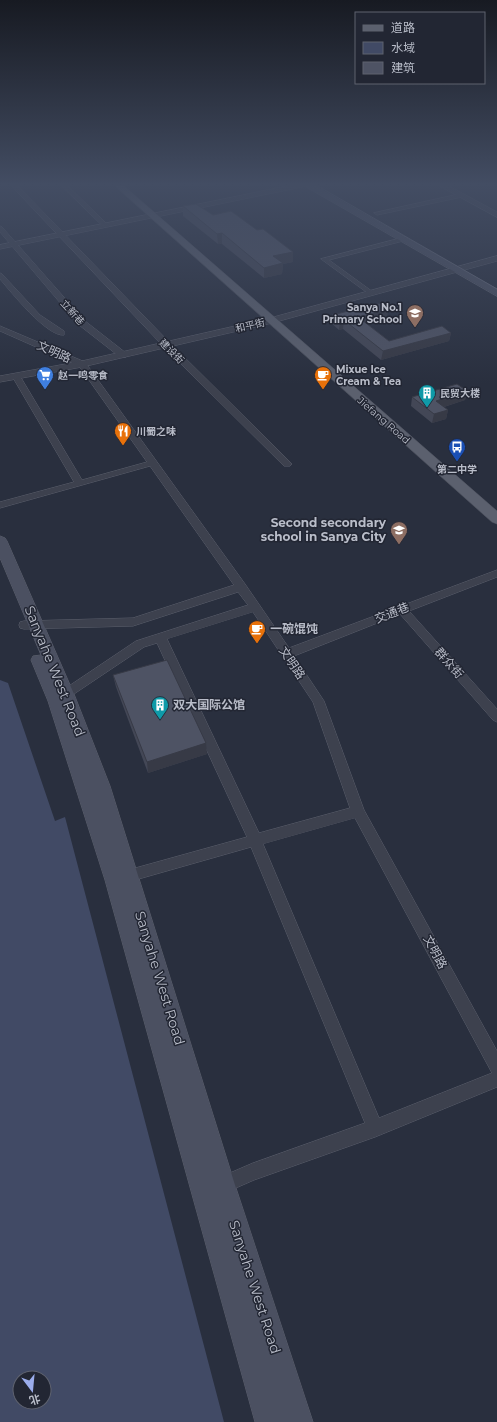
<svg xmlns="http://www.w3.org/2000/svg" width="497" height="1422" viewBox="0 0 497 1422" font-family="Montserrat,'Noto Sans SC',sans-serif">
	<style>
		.water { fill: #414a65; fill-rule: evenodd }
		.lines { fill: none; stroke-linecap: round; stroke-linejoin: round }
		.minor-casing { stroke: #5b5f6c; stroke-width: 1 }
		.tertiary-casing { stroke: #5b5f6c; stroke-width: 1 }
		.secondary-casing { stroke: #5b5f6c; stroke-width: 1 }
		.primary-casing { stroke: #464a57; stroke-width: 1 }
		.minor { fill: #3d414e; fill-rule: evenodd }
		.tertiary { fill: #3d414e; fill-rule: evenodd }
		.secondary { fill: #4b5061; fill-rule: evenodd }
		.primary { fill: #5b606e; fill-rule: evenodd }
		.tram { stroke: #626777; stroke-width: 1 }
		.wall { fill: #434756 }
		.shaded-wall { fill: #373a46 }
		.building { fill: #4e5364; stroke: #373a46 }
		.labels { text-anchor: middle; stroke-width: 3; stroke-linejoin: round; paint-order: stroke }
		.far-poi-label { font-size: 10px; font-weight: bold; fill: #b9bdc9; stroke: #222633; text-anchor: start }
		.far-street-label { font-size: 10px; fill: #b9bdc9; stroke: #222633 }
		.street-label { font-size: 12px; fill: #b9bdc9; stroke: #222633 }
		.poi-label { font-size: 12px; font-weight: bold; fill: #b9bdc9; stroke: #222633; text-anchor: start }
		.near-street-label { font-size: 14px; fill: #b9bdc9; stroke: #222633 }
	</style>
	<rect width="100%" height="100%" fill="#292f3e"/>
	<path class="water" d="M0 680 8 683 55 821 65 817 224 1422H0ZM20 1378H44V1402H20Z"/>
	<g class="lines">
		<g class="minor-casing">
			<path id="minor" d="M11 185H17L169 342 290 462 292 464 290 466H284L163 346Z
				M61 185H67L107 224V226H103Z
				M460 194 463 196 462 197 377 215 374 213Z
				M0 226 2 227 85 321 126 353V357H120L79 325 0 232Z
				M405 237 407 238V240L329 260 373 292V294H369L321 259Z
				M0 273 2 274 40 315 64 331V335C47 337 11 292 0 279Z
				M0 326 85 362 245 584 289 648 497 570V577L409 611 497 709V722L493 720 400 614 294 656 324 701 364 810 497 1051V1087L375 1137 254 1180 222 1194 216 1191 213 1185 216 1179 253 1163 365 1123 251 847 121 884 116 883 114 878 116 873 121 872 247 837 157 643 144 647 62 702 58 704 54 702 52 699 54 696 136 641 248 605 238 592 133 626 24 629 20 628 19 625 20 622 24 621 133 618 234 585 150 466 0 508V502L74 482 12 376 13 374H16L20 376 82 480 147 462 79 366 0 331ZM253 612 313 702 350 808 259 833 167 639ZM355 818 492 1073 379 1118 263 844Z"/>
		</g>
		<g class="tertiary-casing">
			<path id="tertiary" d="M292 185H306L302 187 0 249V245Z
				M438 185H447L497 212V217Z
				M497 256V261L272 323 82 367 0 382V376L82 361 270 318Z"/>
		</g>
		<g class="secondary-casing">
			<path id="secondary" d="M303 185H313L497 289V296Z
				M0 536 5 538 7 541 74 694 110 786 235 1185 313 1422H255L105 880 48 701 31 660 33 656 41 655 0 558Z"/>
		</g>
		<g class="primary-casing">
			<path id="primary" d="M114 185H123L497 511V524L492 522Z"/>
		</g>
		<use href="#minor" class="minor"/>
		<use href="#tertiary" class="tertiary"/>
		<use href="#secondary" class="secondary"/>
		<use href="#primary" class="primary"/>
		<path class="tram" d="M316 185 497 289"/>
	</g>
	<path class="wall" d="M183 206 213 215 293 262 283 264 282 274 264 278 222 244H218L183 216Z
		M332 315 387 318 366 323 389 341 451 333 449 341 381 360 343 329 339 330 331 323Z
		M467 391 465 400 444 407 448 410 446 419 432 423 411 406 412 397Z
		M113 675 207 754 148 773 116 687Z"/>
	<path class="shaded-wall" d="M222 233V244H218L217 234Z
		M293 252V262L283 264 282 274 264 278V268L273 256Z
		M388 310 387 318 357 325 358 317Z
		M344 320 343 329 339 330 340 321Z
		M451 333 449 341 381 360 383 351Z
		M467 391 465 400 434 410 436 401Z
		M448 410 446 419 432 423 434 414Z
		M206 743 207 754 148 773 147 762Z"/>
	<path class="building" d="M196 204 213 215 231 211 257 230 263 229 293 252 273 256 283 263 264 268 222 233 217 234 183 206Z
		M386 302 388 310 358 317 389 341 442 326 451 333 383 351 344 320 340 321 332 315Z
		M457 384 467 391 436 401 448 410 434 414 412 397Z
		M167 660 206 743 147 762 113 675Z"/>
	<linearGradient id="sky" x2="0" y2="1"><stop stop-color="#171a22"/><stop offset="0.48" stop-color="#434d63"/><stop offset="1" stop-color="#434d63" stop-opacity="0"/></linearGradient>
	<rect width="497" height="384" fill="url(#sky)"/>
	<defs>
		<g id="school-pin" transform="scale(0.9)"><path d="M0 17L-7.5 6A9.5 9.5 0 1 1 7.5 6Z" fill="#8d6e63" stroke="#222633"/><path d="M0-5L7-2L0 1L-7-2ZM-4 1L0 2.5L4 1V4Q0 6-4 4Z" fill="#fff"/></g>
		<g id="supermarket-pin" transform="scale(0.9)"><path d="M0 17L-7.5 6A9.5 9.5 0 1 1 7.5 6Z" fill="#3f7fe0" stroke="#222633"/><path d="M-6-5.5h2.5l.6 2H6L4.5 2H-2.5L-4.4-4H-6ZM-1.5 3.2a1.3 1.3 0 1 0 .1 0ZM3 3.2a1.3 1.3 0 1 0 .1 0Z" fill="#fff"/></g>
		<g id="cafe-pin" transform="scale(0.9)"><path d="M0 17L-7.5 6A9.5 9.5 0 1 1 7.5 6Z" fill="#e8710a" stroke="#222633"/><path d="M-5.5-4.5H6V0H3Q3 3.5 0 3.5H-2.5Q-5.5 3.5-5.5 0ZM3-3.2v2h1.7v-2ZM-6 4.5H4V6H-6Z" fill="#fff"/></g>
		<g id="building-pin" transform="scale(0.9)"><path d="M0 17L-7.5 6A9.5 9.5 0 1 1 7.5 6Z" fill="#0f9aa8" stroke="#222633"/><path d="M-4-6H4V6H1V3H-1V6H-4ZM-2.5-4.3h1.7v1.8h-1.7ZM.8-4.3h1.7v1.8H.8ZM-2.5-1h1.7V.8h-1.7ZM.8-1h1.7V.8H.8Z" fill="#fff"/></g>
		<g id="restaurant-pin" transform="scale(0.9)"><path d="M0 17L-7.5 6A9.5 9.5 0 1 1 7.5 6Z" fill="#e8710a" stroke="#222633"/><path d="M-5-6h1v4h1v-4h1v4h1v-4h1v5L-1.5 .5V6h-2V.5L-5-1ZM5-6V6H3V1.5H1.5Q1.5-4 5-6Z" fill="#fff"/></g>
		<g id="bus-pin" transform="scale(0.9)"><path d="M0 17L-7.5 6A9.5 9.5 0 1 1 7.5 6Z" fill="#1a4fb4" stroke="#222633"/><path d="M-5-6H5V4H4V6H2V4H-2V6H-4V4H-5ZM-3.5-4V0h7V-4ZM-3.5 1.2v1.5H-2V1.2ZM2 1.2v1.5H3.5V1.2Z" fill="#fff"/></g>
	</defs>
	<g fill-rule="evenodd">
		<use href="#school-pin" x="415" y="313"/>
		<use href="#supermarket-pin" x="45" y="375"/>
		<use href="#cafe-pin" x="323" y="375"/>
		<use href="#building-pin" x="427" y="393"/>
		<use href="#restaurant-pin" x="123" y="431"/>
		<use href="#bus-pin" x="457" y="447"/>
		<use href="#school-pin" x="399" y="530"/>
		<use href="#cafe-pin" x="257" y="629"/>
		<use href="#building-pin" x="160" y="705"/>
	</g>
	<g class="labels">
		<g class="far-poi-label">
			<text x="402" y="311" text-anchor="end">Sanya No.1<tspan x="402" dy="12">Primary School</tspan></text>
			<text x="336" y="373">Mixue Ice<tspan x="336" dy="12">Cream &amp; Tea</tspan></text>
			<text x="58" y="379">赵一鸣零食</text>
			<text x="440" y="397">民贸大楼</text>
			<text x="136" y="435">川蜀之味</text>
			<text x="457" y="473" text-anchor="middle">第二中学</text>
		</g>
		<g class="far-street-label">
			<text transform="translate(73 312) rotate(48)" y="4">立新巷</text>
			<text transform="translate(250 325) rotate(-13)" y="4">和平街</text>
			<text transform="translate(172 351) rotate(45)" y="4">建设街</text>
			<text transform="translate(384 420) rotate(41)" y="4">Jiefang Road</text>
		</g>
		<g class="street-label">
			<text transform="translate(54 352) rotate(24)" y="4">文明路</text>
			<text transform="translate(392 613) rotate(-21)" y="4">交通巷</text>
			<text transform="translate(292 663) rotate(56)" y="4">文明路</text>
			<text transform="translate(449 663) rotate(48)" y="4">群众街</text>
			<text transform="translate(435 952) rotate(62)" y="4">文明路</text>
		</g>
		<g class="poi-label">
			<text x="386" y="527" text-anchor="end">Second secondary<tspan x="386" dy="14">school in Sanya City</tspan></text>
			<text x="270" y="633">一碗馄饨</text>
			<text x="173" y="709">双大国际公馆</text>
		</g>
		<g class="near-street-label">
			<text transform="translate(55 671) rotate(68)" y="5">Sanyahe West Road</text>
			<text transform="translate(160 978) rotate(73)" y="5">Sanyahe West Road</text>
			<text transform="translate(255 1287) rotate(72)" y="5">Sanyahe West Road</text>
		</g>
	</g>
	<rect x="355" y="12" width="130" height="72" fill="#222633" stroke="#5e626f"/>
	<rect x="363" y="25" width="20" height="6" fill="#5b606e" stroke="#5e626f"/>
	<text x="391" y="32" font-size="12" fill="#b9bdc9">道路</text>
	<rect x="363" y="42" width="20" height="12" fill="#414a65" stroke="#5e626f"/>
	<text x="391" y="52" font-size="12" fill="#b9bdc9">水域</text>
	<rect x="363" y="62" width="20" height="12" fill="#4e5364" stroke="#5e626f"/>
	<text x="391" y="72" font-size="12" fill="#b9bdc9">建筑</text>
	<g transform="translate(32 1390) rotate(164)"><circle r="19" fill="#222633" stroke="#5e626f"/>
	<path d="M0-3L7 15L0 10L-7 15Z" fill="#9badec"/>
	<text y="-6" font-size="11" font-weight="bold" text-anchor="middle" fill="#b9bdc9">北</text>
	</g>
</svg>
